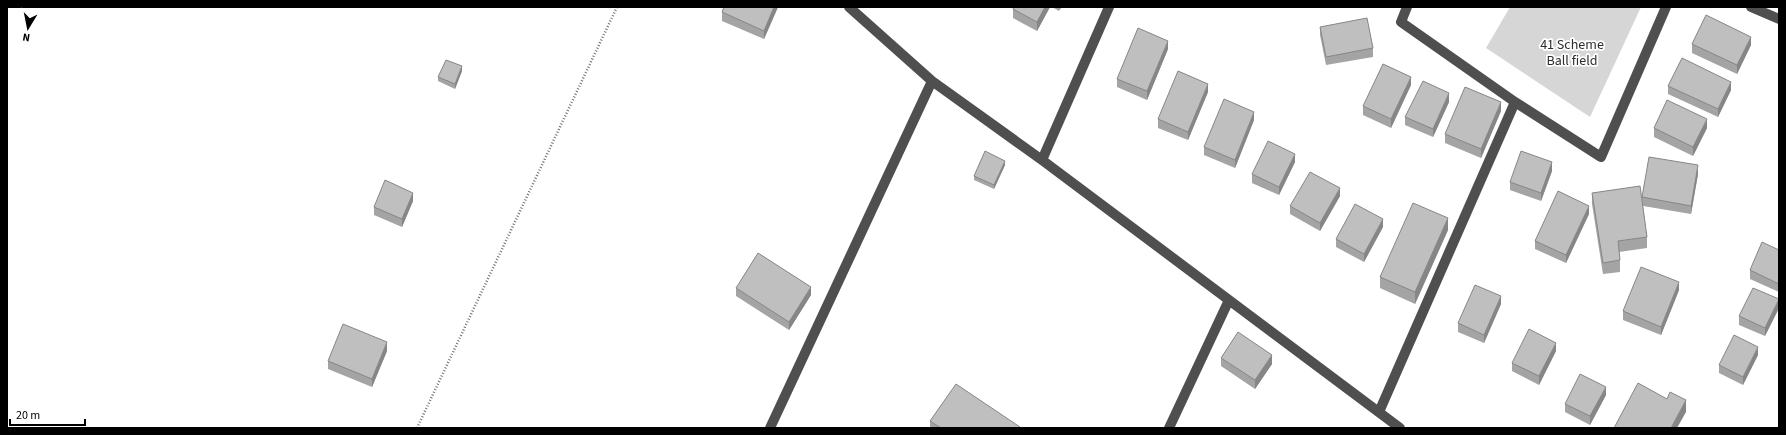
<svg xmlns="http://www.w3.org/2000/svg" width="1786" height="435" viewBox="0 0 1786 435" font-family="'Source Sans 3',sans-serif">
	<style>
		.green { fill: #d6d6d6 }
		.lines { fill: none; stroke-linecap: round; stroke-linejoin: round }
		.path { stroke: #717171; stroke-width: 2.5; stroke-dasharray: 1 2; stroke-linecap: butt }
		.minor { stroke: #4f4f4f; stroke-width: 10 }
		.wall { fill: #a4a4a4 }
		.shaded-wall { fill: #868686 }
		.building { fill: #bfbfbf; stroke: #868686 }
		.labels { text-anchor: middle; stroke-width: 3.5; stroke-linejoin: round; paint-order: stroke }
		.park-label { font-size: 14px; fill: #2d2d2d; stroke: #fff }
	</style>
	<rect width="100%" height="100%" fill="#fff"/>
	<path class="green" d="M1510 7H1641L1590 117 1486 48Z"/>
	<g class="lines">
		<path class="path" d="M417 428 617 7"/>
		<path class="minor" d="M849 7 932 81 1042 160 1400 428
			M1407 7 1401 22 1515 102 1601 157 1666 7
			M1751 7 1779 19
			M1042 160 1109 7
			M1379 412 1515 102
			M770 428 932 81
			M1169 428 1229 300"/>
	</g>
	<path class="wall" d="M724 7H778L764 39 722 21V12Z
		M1050 7 1037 31 1013 18V9Z
		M1052 7H1062L1059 11Z
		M1320 27 1373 48V57L1326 65 1320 35Z
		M1692 44 1751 45 1737 74 1692 53Z
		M1168 49 1147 100 1117 87V79Z
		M462 71 455 89 438 81V77Z
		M1411 85 1391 128 1363 115V106Z
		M1668 86 1731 90 1718 117 1668 94Z
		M1208 92 1188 140 1158 128V119Z
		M1449 102 1433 137 1405 125V117Z
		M1501 111 1481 158 1445 143V134Z
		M1254 120 1235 168 1204 155V147Z
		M1654 128H1707L1693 156 1654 137Z
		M1295 162 1279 195 1252 183V174Z
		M1005 165 994 189 974 180V176Z
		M1552 171 1541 201 1510 190V182Z
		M1698 174 1691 214 1643 206 1647 237V248L1619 252 1620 260V272L1603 274 1592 204V193L1642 203V197Z
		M1340 196 1320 231 1290 214V206Z
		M413 201 402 227 374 215V207Z
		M1589 214 1566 263 1535 249V241Z
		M1383 227 1364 262 1336 247V239Z
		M1448 230 1415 304 1380 288V277Z
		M1779 250V292L1750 279V270Z
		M736 288 811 295 789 330 736 296Z
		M1679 290 1661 335 1623 320V311Z
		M1501 304 1484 343 1458 332V323Z
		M1779 308 1765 336 1739 325V316Z
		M387 351 372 387 328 369V361Z
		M1556 351 1539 385 1512 371V363Z
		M1758 355 1743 385 1719 373V365Z
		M1221 358 1272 364 1255 389 1221 366Z
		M1606 395 1590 425 1565 412V404Z
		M930 421 1020 428H930Z"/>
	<path class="shaded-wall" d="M774 7H778L764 39V31Z
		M1045 7H1050L1037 31V22Z
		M1751 37V45L1737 74V65Z
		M1168 41V49L1147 100V91Z
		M462 66V71L455 89V84Z
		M1411 77V85L1391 128V119Z
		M1731 82V90L1718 117V109Z
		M1208 84V92L1188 140V132Z
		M1449 93V102L1433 137V129Z
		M1501 102V111L1481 158V149Z
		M1254 112V120L1235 168V160Z
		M1707 119V128L1693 156V147Z
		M1295 154V162L1279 195V187Z
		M1005 161V165L994 189V185Z
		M1552 162V171L1541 201V193Z
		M1698 165V174L1691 214V206Z
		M1340 188V196L1320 231V223Z
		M413 193V201L402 227V219Z
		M1589 206V214L1566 263V255Z
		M1448 218V230L1415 304V292Z
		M1383 219V227L1364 262V254Z
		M1679 282V290L1661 335V327Z
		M811 287V295L789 330V322Z
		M1501 296V304L1484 343V335Z
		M1779 299V308L1765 336V328Z
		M387 342V351L372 387V379Z
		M1556 343V351L1539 385V376Z
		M1758 347V355L1743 385V377Z
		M1272 355V364L1255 389V380Z
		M1606 387V395L1590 425V416Z
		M1686 400V412L1677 428H1671Z"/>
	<path class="building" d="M724 7H774L764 31 722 12Z
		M1014 7H1045L1037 22 1013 9Z
		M1706 15 1751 37 1737 65 1692 44Z
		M1367 18 1373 48 1326 57 1320 27Z
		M1138 28 1168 41 1147 91 1117 79Z
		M1682 58 1731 82 1718 109 1668 86Z
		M446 60 462 66 455 84 438 77Z
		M1383 64 1411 77 1391 119 1363 106Z
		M1178 71 1208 84 1188 132 1158 119Z
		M1423 81 1449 93 1433 129 1405 117Z
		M1465 87 1501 102 1481 149 1445 134Z
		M1224 99 1254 112 1235 160 1204 147Z
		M1667 100 1707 119 1693 147 1654 128Z
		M1268 141 1295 154 1279 187 1252 174Z
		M985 151 1005 161 994 185 974 176Z
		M1521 151 1552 162 1541 193 1510 182Z
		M1649 157 1698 165 1691 206 1642 197Z
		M1310 172 1340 188 1320 223 1290 206Z
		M385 180 413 193 402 219 374 207Z
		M1640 186 1647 237 1618 241 1620 260 1603 263 1592 193Z
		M1558 191 1589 206 1566 255 1535 241Z
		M1413 203 1448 218 1415 292 1380 277Z
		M1355 204 1383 219 1364 254 1336 239Z
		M1762 242 1779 250V284L1750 270Z
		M758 253 811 287 789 322 736 288Z
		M1641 267 1679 282 1661 327 1623 311Z
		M1475 285 1501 296 1484 335 1458 323Z
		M1753 288 1779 299 1765 328 1739 316Z
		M343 324 387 342 372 379 328 361Z
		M1529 329 1556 343 1539 376 1512 363Z
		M1238 332 1272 355 1255 380 1221 358Z
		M1734 335 1758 347 1743 377 1719 365Z
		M1580 374 1606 387 1590 416 1565 404Z
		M1638 383 1667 399 1670 392 1686 400 1671 428H1614Z
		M956 384 1020 427V428H941L930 421Z"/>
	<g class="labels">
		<g class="park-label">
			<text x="1572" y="49">41 Scheme<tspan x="1572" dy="16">Ball field</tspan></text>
		</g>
	</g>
	<rect width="1786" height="435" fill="none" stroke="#000000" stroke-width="16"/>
	<g transform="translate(28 28) rotate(190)" stroke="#ffffff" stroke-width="3" paint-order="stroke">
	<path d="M0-3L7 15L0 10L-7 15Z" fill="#000000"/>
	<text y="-6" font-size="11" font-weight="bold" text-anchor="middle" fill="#000000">N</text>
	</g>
	<path d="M10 419v6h75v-6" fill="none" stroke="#000000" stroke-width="2"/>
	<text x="16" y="419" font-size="12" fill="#000000" stroke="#ffffff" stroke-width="3" paint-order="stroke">20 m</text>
</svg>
